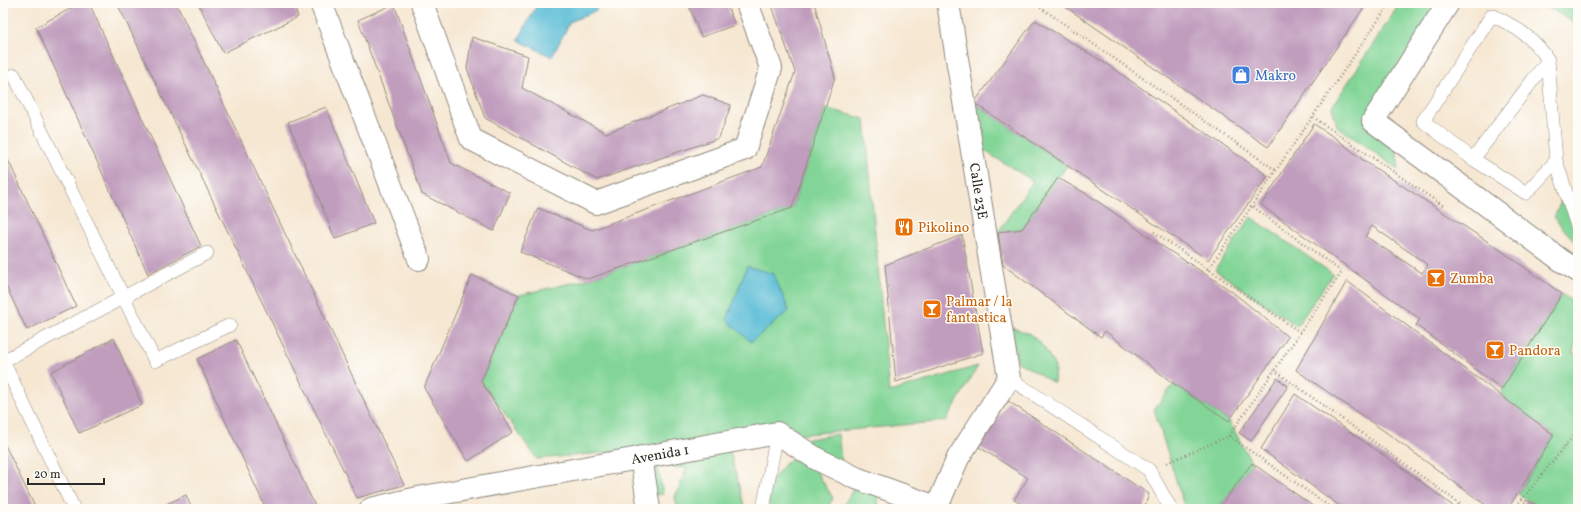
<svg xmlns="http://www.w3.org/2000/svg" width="1581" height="512" viewBox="0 0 1581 512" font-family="Vollkorn,serif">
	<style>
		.green { fill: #82d597; stroke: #568061 }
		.water { fill: #57bbd5; stroke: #417380 }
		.building { fill: #c09cbd; fill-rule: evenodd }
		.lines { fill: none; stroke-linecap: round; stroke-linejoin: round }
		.service-casing { stroke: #90897e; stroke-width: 14 }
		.minor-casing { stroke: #90897e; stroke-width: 24 }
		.path { stroke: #90897e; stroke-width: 2.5; stroke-dasharray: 1 3; stroke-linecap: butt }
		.service { stroke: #fff; stroke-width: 13 }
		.minor { stroke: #fff; stroke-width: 22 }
		.labels { text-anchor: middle; stroke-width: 3; stroke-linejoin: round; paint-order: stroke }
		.shop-label { font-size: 14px; fill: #366cbe; stroke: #fdfcf7; text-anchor: start }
		.street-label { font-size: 14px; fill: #2b2b2b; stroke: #fdfcf7 }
		.food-label { font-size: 14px; fill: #c56008; stroke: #fdfcf7; text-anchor: start }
	</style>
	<rect width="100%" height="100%" fill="#fdfcf7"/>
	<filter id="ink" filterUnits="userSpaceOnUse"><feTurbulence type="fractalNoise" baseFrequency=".025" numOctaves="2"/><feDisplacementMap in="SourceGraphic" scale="8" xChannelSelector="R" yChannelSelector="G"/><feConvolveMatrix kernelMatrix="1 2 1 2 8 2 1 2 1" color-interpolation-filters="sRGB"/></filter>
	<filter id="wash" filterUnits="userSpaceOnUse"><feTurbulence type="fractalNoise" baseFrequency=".012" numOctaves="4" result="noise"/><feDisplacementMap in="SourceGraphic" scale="16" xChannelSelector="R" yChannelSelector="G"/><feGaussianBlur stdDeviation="0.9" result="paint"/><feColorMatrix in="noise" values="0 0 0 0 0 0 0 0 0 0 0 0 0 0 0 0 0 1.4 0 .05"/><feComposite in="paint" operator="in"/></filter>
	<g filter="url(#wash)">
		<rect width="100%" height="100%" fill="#f6e7d2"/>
		<path class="green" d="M1400 3H1440L1375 105 1392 118 1399 170 1337 126 1332 107Z
			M1542 3H1578V26Z
			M974 103 1067 166 1022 229 998 232 1033 181 972 143Z
			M825 108 865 119 889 392 978 366 946 421 537 459 481 381 519 295 588 279 792 208Z
			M1562 199H1578V245L1554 218Z
			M1251 217 1333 274 1297 326 1215 270Z
			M1562 294 1578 306V327L1573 353 1578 355V509H1543L1518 494 1554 435 1503 398 1502 389Z
			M1008 326 1030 334 1044 347 1055 367 1054 383 1018 362Z
			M1174 384 1229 421 1252 463 1218 509H1185L1154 409Z
			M838 434 842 466 816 471 833 498 827 509H771C762 488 776 474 789 460L797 459 795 441Z
			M729 448 745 509H678L675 497 687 468 664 466 658 468 663 494 650 496 645 462Z
			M858 480 876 481 879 509H842Z"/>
		<path class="water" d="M538 3H594L597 10 570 22 552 57 518 40Z
			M747 266 774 274 789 311 751 342 727 320Z"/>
		<g id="blocks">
			<path class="building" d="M81 3H89L201 246 148 274 36 27Z
				M117 3H176L404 485 357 498Z
				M198 3H293L298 17 223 53Z
				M688 3H726L735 25 701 37Z
				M771 3H814L835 77 792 208 588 279 520 252 538 208 592 230 762 167 795 72Z
				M1060 3H1367L1268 147Z
				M394 4 451 163 510 193 494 231 422 194 358 20Z
				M1035 20 1108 65 1268 176 1208 260 974 103Z
				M472 37 528 56 522 88 606 133 703 95 731 105 719 138 597 180 485 118 467 68Z
				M326 107 374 223 335 239 288 122Z
				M1314 124 1338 140 1363 160 1496 247 1562 294 1502 389 1416 325 1420 319 1261 205ZM1372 226 1428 265 1422 273 1365 236Z
				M3 149 76 306 27 330 3 280Z
				M1058 178 1087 194 1165 248 1230 290 1288 337 1229 421 1174 384 1105 331 1101 337 1003 265 998 232 1022 229Z
				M962 235 983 353 896 382 885 265Z
				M472 275 519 295 481 381 513 432 468 461 424 388Z
				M1347 281 1554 435 1508 509H1491L1387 433 1296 370Z
				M114 338 142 405 79 433 51 372Z
				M236 340 316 508 266 509 197 359Z
				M1277 378 1288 386 1251 441 1239 433Z
				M1295 394 1408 472 1453 506 1451 509H1344L1261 449Z
				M1008 401 1149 494 1144 509H1030L1014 500 1028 478 979 447Z
				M3 441 36 509H3Z
				M1252 463 1279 482 1317 509H1218Z
				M186 495 192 509H156Z
				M1526 500 1543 509H1520Z"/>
		</g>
	</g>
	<g filter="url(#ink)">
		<use href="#blocks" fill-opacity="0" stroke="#90897e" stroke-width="1"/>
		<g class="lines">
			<g class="service-casing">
				<path id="service" d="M14 75 155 361 230 325
					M1473 159 1548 60
					M1556 161 1526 193 1473 159 1423 121 1492 15C1514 26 1535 38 1548 60L1556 161 1578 229
					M3 361 207 253
					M3 361 74 509
					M1009 378 1149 470 1171 509
					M763 509 777 433"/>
			</g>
			<g class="minor-casing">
				<path id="minor" d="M321 3 419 259
					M422 3 471 139 596 203 745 149 771 68 747 3
					M1448 3 1373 121 1562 261 1578 271
					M641 457 649 509
					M371 509 418 498 777 433 817 459 856 478 936 507
					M936 509 958 458 1009 378 948 3"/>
			</g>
			<path class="path" d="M1034 3 1277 171
				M1313 117 1445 207
				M1154 232 1300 332
				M1208 270 1390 3
				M1274 370 1467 509
				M1229 436 1333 509
				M1167 463 1229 436 1342 272 1252 206
				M1456 509 1459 504
				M1514 509 1578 430"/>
			<use href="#service" class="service"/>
			<use href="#minor" class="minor"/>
		</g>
	</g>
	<defs>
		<g id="shop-square" transform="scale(1)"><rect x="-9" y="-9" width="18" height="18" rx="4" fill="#3f7fe0" stroke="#fdfcf7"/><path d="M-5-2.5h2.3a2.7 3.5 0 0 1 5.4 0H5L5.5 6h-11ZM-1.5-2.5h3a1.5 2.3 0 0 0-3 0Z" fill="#fff"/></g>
		<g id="restaurant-square" transform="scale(1)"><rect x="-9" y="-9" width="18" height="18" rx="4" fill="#e8710a" stroke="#fdfcf7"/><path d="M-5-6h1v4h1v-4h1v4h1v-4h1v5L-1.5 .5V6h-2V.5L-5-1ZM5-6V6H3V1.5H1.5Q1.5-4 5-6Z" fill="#fff"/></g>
		<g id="bar-square" transform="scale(1)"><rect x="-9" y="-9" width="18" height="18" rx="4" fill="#e8710a" stroke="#fdfcf7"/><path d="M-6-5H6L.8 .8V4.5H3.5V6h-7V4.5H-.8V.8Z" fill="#fff"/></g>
	</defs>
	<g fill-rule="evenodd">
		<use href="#shop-square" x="1241" y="75"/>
		<use href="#restaurant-square" x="904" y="227"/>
		<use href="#bar-square" x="1436" y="278"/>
		<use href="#bar-square" x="932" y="309"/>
		<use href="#bar-square" x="1495" y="350"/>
	</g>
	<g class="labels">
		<g class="shop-label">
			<text x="1255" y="80">Makro</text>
		</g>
		<g class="street-label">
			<text transform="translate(979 191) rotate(81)" y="5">Calle 23E</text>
			<text transform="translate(660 454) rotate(-10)" y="5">Avenida 1</text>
		</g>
		<g class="food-label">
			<text x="918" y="232">Pikolino</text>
			<text x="1450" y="283">Zumba</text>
			<text x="946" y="306">Palmar / la<tspan x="946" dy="16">fantastica</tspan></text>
			<text x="1509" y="355">Pandora</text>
		</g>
	</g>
	<rect width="1581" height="512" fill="none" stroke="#fdfcf7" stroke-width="16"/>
	<path d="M28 478v6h76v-6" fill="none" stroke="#2b2b2b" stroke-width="2"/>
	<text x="34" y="478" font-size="12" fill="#2b2b2b" stroke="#fdfcf7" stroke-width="3" paint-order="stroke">20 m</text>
</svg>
